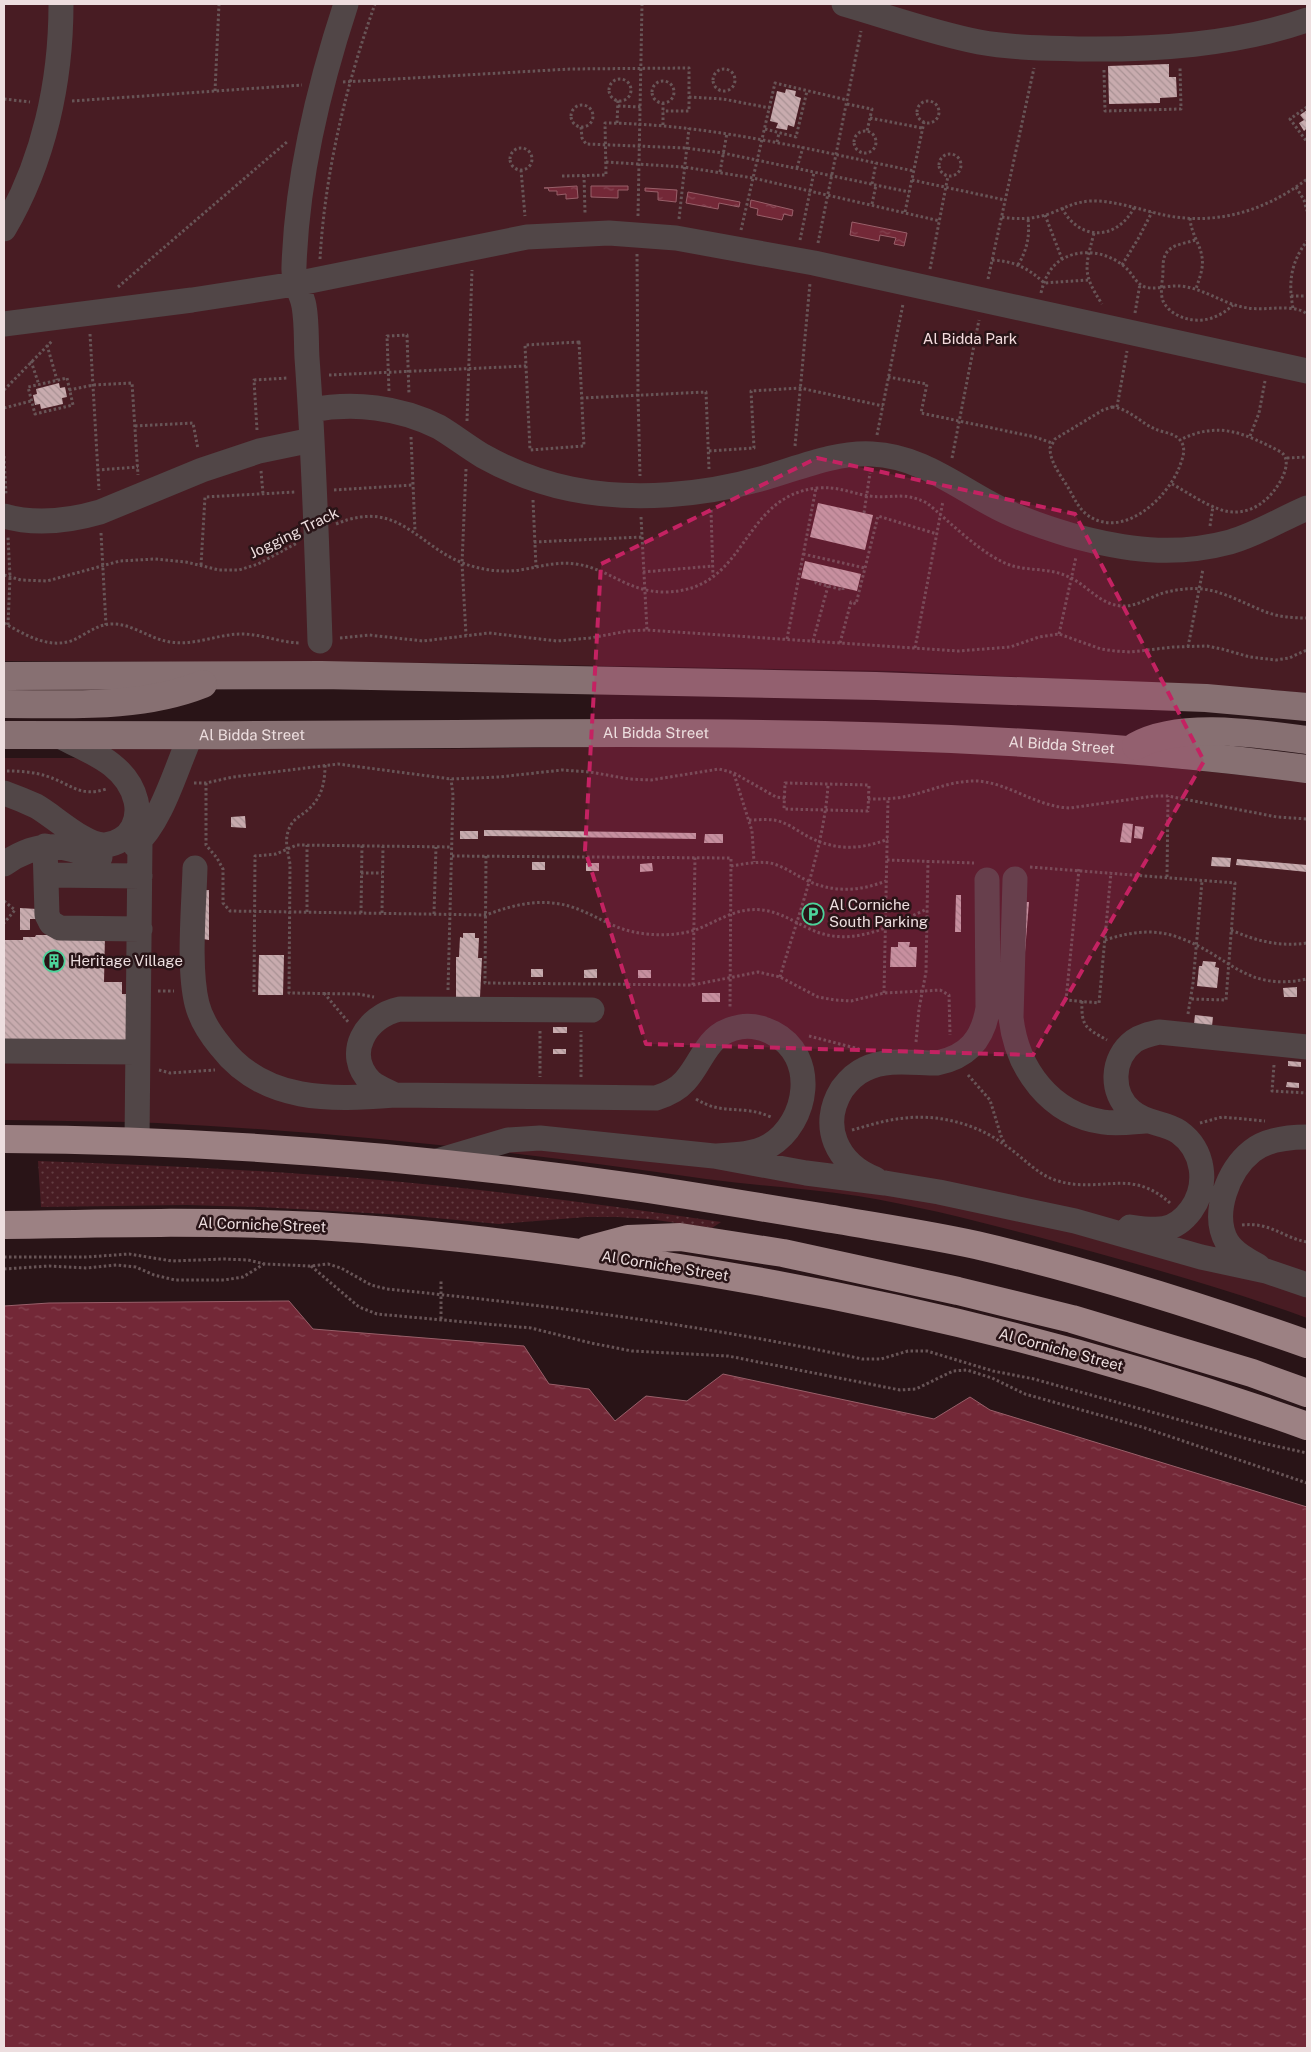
<svg xmlns="http://www.w3.org/2000/svg" width="1311" height="2052" viewBox="0 0 1311 2052" font-family="'Public Sans',sans-serif">
	<style>
		.grass { fill: url(#grass-dots) }
		.park { fill: #481c23 }
		.water { fill: url(#water-ripples); stroke: #985f69 }
		.building { fill: url(#building-back-hatch) }
		.lines { fill: none; stroke-linecap: round; stroke-linejoin: round }
		.path { stroke: #685557; stroke-width: 3; stroke-dasharray: 2.5 2.5; stroke-linecap: butt }
		.minor { stroke: #514647; stroke-width: 25 }
		.major { stroke: #877072; stroke-width: 28 }
		.highway { stroke: #9c8183; stroke-width: 28 }
		.marked { fill: #c42262; fill-opacity: 0.2; stroke: #c42262; stroke-width: 4; stroke-dasharray: 10 6; stroke-linejoin: round }
		.labels { text-anchor: middle; stroke-width: 5; stroke-linejoin: round; paint-order: stroke }
		.park-label { font-size: 15px; fill: #f4dcde; stroke: #291417 }
		.street-label { font-size: 15px; fill: #eddedf; stroke: #291417 }
		.poi-label { font-size: 15px; fill: #eddedf; stroke: #291417; text-anchor: start }
	</style>
	<defs>
		<pattern id="grass-dots" width="8" height="8" patternUnits="userSpaceOnUse" patternTransform="scale(1.25)"><rect width="8" height="8" fill="#481c23"/><path d="M2 2h.1M6 6h.1" fill="none" stroke="#633d42" stroke-width="1.8" stroke-linecap="round"/></pattern>
		<pattern id="water-ripples" width="26" height="14" patternUnits="userSpaceOnUse" patternTransform="scale(1.25)"><rect width="26" height="14" fill="#732837"/><path d="M2 4q2-2 4 0t4 0M15 11q2-2 4 0t4 0" fill="none" stroke="#874754"/></pattern>
		<pattern id="building-back-hatch" width="6" height="6" patternUnits="userSpaceOnUse" patternTransform="scale(1.25)"><rect width="6" height="6" fill="#c8abae"/><path d="M-1 5l2 2M0 0l6 6M5-1l2 2" fill="none" stroke="#a89193"/></pattern>
	</defs>
	<rect width="100%" height="100%" fill="#291417"/>
	<path class="grass" d="M38 1161C152 1165 267 1170 380 1180 494 1190 608 1205 721 1222L712 1228 649 1219 618 1217H586L499 1224 404 1215 260 1207 187 1205 41 1207Z"/>
	<path class="park" d="M4 4H1307V693L1231 687 893 671 445 663 4 661Z
		M664 746C791 748 917 749 1043 757 1132 763 1219 773 1307 782V1318C1224 1288 1138 1264 1053 1241 989 1224 924 1207 858 1196 808 1188 757 1186 706 1179 524 1152 340 1132 157 1123 106 1121 55 1121 4 1120V758H75L93 761 102 749H441Z"/>
	<path class="water" d="M577 186 578 198 566 199V194L557 195V191H549L548 188H544Z
		M591 186H628V190H618V198L591 197Z
		M645 188 677 190 676 202 658 200V192L645 191Z
		M688 192 740 202 739 207 719 203 718 209 686 203Z
		M751 200 793 210 792 216 784 214 782 220 757 215 758 209 750 207Z
		M852 222 907 233 904 246 894 244 896 238 880 235 879 241 850 235Z
		M289 1301 313 1329 524 1346 549 1384 589 1389 615 1421 646 1396 687 1401 723 1374 934 1419 970 1397 990 1410 1307 1507V2048H4V1306L49 1303Z"/>
	<path class="building" d="M1169 64V77H1176L1177 97 1160 98V103L1109 104 1108 66Z
		M786 89 796 91 795 96 801 98 794 127 788 125 787 130 776 128 778 123 770 121 777 91 785 93Z
		M1307 110V128L1304 131 1299 123 1304 120 1300 115Z
		M59 383 60 388 65 387 67 397 62 398 63 404 41 409 40 404 35 405 33 395 37 394 36 389Z
		M818 503 873 515 865 550 810 537Z
		M805 561 861 574 857 591 801 578Z
		M245 816 246 828 231 827V817Z
		M1123 823 1133 824 1131 843 1120 842Z
		M1135 826 1144 827 1142 839 1134 838Z
		M484 830 696 833V839L484 836Z
		M460 831H478V839H460Z
		M705 834H723V843H704Z
		M1212 857 1231 858 1230 867 1211 866Z
		M1237 859 1307 865V872L1236 865Z
		M532 862H545V870H532Z
		M586 863H599V871H586Z
		M652 863 653 871 640 872V864Z
		M203 890H209V940L203 939Z
		M956 895H961V932H955Z
		M1023 902H1029L1025 952Z
		M20 908 37 909V919H30V930H20Z
		M463 933H475V938H479L478 958H482L480 997H456V957H459L460 937 463 938Z
		M36 935H105L104 982H122V994H130V1049L4 1048V940H23V937H35Z
		M898 942H910L909 947H917L916 967H890L891 947H898Z
		M259 955H284L283 995H258Z
		M1203 961 1216 962 1215 967 1219 968 1217 988 1197 986 1199 966H1202Z
		M531 969H543V977H531Z
		M597 969V978H584V970Z
		M638 970H651V978H638Z
		M1297 987V997H1284L1283 988Z
		M702 993H720V1002H702Z
		M1195 1015 1213 1017 1212 1026 1194 1024Z
		M553 1027H567V1033H553Z
		M553 1049H566V1054H553Z
		M1288 1061 1301 1062V1067L1288 1066Z
		M1287 1082 1299 1083V1088L1286 1087Z"/>
	<g class="lines">
		<path class="path" d="M713 80a11 11 0 1 1 22 0a11 11 0 1 1-22 0Z
			M1104 70 1105 111 1181 109 1180 67
			M609 90a11 11 0 1 1 22 0a11 11 0 1 1-22 0Z
			M652 92a11 11 0 1 1 22 0a11 11 0 1 1-22 0Z
			M343 82 570 69 689 68V111H663
			M215 91 219 4
			M689 97 723 99 770 108
			M4 99 30 102
			M72 101 302 85
			M917 112a11 11 0 1 1 22 0a11 11 0 1 1-22 0Z
			M847 104 872 109 867 131
			M571 116a11 11 0 1 1 22 0a11 11 0 1 1-22 0Z
			M618 106 641 107
			M1307 107 1290 119 1307 142
			M870 118 922 128
			M617 123 618 100
			M663 125V103
			M581 127 582 138 586 144 686 148 723 153 909 192
			M765 129 796 137 807 91
			M854 142a11 11 0 1 1 22 0a11 11 0 1 1-22 0Z
			M777 142 779 133
			M510 159a11 11 0 1 1 22 0a11 11 0 1 1-22 0Z
			M939 165a11 11 0 1 1 22 0a11 11 0 1 1-22 0Z
			M606 162 684 167 753 178 940 221
			M797 168 803 147
			M521 170 525 216
			M720 172 727 133
			M584 175 585 213
			M562 176 606 175 605 123C710 124 811 150 914 171
			M912 180 1005 200
			M872 184 876 163
			M1296 187 1304 200 1307 211
			M872 204 876 185
			M1062 208C1079 241 1116 241 1134 208
			M905 212 924 122
			M1045 215 1062 259
			M638 216 642 4
			M1002 217C1019 220 1037 219 1054 212 1066 207 1076 202 1090 201 1114 200 1141 210 1164 215 1215 226 1266 211 1307 179
			M1190 218C1191 234 1200 243 1202 257 1204 268 1199 279 1196 289
			M679 219 689 128
			M741 230 775 83 847 100
			M1094 233C1085 268 1082 273 1102 304
			M800 240 814 172
			M1195 240C1187 243 1176 244 1170 249 1162 255 1163 266 1163 274 1162 283 1160 293 1163 301 1166 307 1171 312 1177 315 1197 325 1217 320 1233 305
			M818 243 861 31
			M637 254 638 395 640 476
			M320 259C325 172 346 85 375 4
			M992 260C1013 261 1029 268 1044 283L1088 280
			M1018 265C1027 250 1030 236 1028 219
			M1122 265 1138 239 1152 212
			M930 269 948 176
			M988 279 1034 68
			M118 287 288 141
			M1041 293C1046 271 1057 256 1081 253 1099 251 1117 258 1129 271 1134 277 1137 284 1145 287 1156 290 1169 285 1180 286 1204 288 1224 305 1248 308 1267 311 1293 303 1307 314
			M1291 296H1307
			M1293 308C1288 282 1291 262 1307 241
			M1135 313 1140 284
			M90 334 99 490
			M579 342 584 446 530 450 525 345Z
			M47 345 57 380
			M31 361 39 385
			M329 375 526 366
			M888 377 927 384 921 413 1035 437 1052 443
			M67 378 73 405 35 414 28 387Z
			M4 390 53 340
			M69 390 93 385 132 383 138 475
			M389 391 387 336 407 335 409 394
			M581 398 706 392 709 469
			M1112 407C1128 408 1141 423 1155 429 1164 433 1177 433 1182 443 1186 451 1182 460 1179 468 1166 500 1121 541 1086 514 1078 507 1074 498 1069 489 1062 477 1050 463 1050 448L1055 439 1060 436 1103 410Z
			M1117 407 1127 351
			M4 408 31 401
			M467 421 472 270
			M135 426 193 423 198 449
			M257 430 254 380 288 378
			M877 435 903 304
			M1250 436 1259 413 1265 381
			M411 437 415 531
			M795 446 810 283
			M709 451 754 448 751 391 800 388 883 406
			M4 456 6 495
			M952 458 979 320
			M1287 458 1307 457
			M466 469 462 563 466 635
			M97 470 138 467
			M261 471 263 494
			M1172 484C1189 493 1216 513 1235 512 1246 512 1256 508 1264 501 1275 493 1296 463 1281 452 1246 434 1219 420 1180 440
			M334 490 413 485
			M533 500 536 567
			M711 510 713 576
			M864 513 870 473
			M641 517 647 630
			M336 524C403 496 419 553 475 567 490 571 506 572 520 570 539 567 557 561 576 564 610 569 627 592 665 592 749 591 739 497 817 488 838 486 850 493 869 496 893 499 903 491 927 503 950 522 985 558 1013 566 1031 571 1051 568 1069 577 1087 585 1099 604 1121 606 1135 607 1147 599 1160 594 1176 589 1193 587 1209 590 1229 594 1247 605 1266 612 1279 617 1293 618 1307 618
			M1210 526 1213 506
			M101 533 106 625
			M534 542 642 537
			M803 554 865 568
			M201 565 205 497 295 492
			M643 572 713 566
			M4 575 21 580 47 581 120 561 155 559 186 562 219 570H239L258 564 297 543
			M816 581V583L843 590V588
			M4 623C27 636 55 653 81 636 92 630 100 624 113 624 133 624 150 639 170 642 195 646 217 634 242 634 262 634 281 643 301 643
			M8 625 10 577 8 537
			M1059 634 1076 557
			M340 638 369 635 423 641 489 633 557 641 590 638 628 631 647 630 958 651 1010 647 1039 637 1059 634 1101 649 1115 651 1131 652 1173 647 1207 646 1222 649 1250 657 1276 660 1289 658 1307 650
			M787 639 816 488
			M813 641 828 586
			M840 643 851 602 856 604 878 516 937 534
			M1188 647 1203 569
			M915 648 943 501
			M325 765C325 785 321 800 304 813 298 817 291 822 289 829 284 841 288 852 290 864L289 993 358 994 374 997
			M7 771C20 771 34 772 46 776 70 783 79 798 106 789
			M734 774 752 831 754 862
			M194 783H206L233 777 338 764 451 779 499 777 562 770 590 772 629 779 651 780 719 769 734 773 776 797 785 798
			M206 783V845L217 858 223 869V903L230 911 486 915C515 904 544 897 575 908 595 915 613 928 634 932 653 936 676 936 695 930 712 924 729 912 748 910 773 907 790 920 812 930 853 948 890 926 927 909
			M785 783 869 785 868 811 784 809Z
			M868 799C880 799 891 799 903 797 929 792 951 780 978 781 1011 784 1037 807 1070 808L1154 796H1168L1277 817 1307 819
			M749 820C757 820 765 819 773 820 784 821 795 829 805 835 832 850 858 851 888 839
			M452 856 731 858 730 1008
			M486 856 485 983 693 985 758 972 780 977 818 997 835 1000 851 1001 884 993 924 991 940 990 949 995 950 1035
			M887 860 974 863
			M731 866C744 864 757 861 770 863 784 866 795 875 808 881 835 893 860 891 886 881
			M1030 867 1235 883 1226 1000 1191 999
			M1079 869 1066 1000 1099 1003 1111 872
			M361 873H382
			M1167 877 1168 796
			M4 901 15 910 4 923
			M307 912V845
			M361 913 362 845
			M382 913 383 846
			M434 914 436 847
			M1231 930C1256 941 1280 947 1307 943
			M1105 940C1130 932 1155 928 1180 938 1230 956 1245 992 1307 979
			M780 977C798 915 824 848 828 785
			M693 985 695 857
			M448 990 453 795 451 779
			M158 991H174
			M254 992 255 856 276 854 297 845 452 847
			M324 993 349 1023
			M884 993 888 799
			M1082 1001C1081 1027 1086 1028 1107 1040
			M1188 1014 1193 983 1202 881
			M540 1031V1077
			M809 1036 859 1049
			M916 1042 919 1009 926 972 928 860
			M1274 1065 1272 1091 1307 1093
			M159 1070 170 1073 215 1070
			M968 1075 990 1100 1001 1136 1005 1144
			M581 1077V1031
			M696 1099C723 1116 742 1104 771 1117
			M1200 1123 1222 1117 1265 1121
			M852 1130C867 1126 882 1121 897 1119 934 1113 974 1122 1005 1145 1023 1157 1037 1175 1058 1181 1102 1194 1130 1167 1170 1203
			M1242 1225C1271 1222 1281 1237 1307 1242
			M4 1257H87L129 1254 172 1261 224 1259 248 1260 265 1264 310 1266 328 1264 341 1268 371 1285 387 1289C546 1305 705 1325 862 1359H881L908 1351H927L993 1371 1034 1379 1262 1443 1307 1453
			M311 1266 359 1307 377 1314 531 1328 591 1343 632 1351 728 1356 900 1390 916 1389 953 1371 967 1370 992 1378 1025 1394 1142 1427 1307 1483
			M4 1269 49 1266 87 1268 117 1265 136 1267 154 1275 175 1280H224L243 1277 264 1264
			M441 1319V1280"/>
		<path class="minor" d="M844 4C889 17 933 33 979 42 1012 48 1045 48 1078 49 1155 50 1234 45 1307 20
			M4 229C44 161 61 82 61 4
			M4 324 192 300 295 284 527 237 609 233 676 238 814 263 1307 371
			M311 410C354 402 399 407 439 427 454 436 468 447 483 456 510 471 541 483 571 489 634 502 704 495 764 478 799 468 835 452 872 454 918 456 952 483 991 504 1016 518 1043 527 1070 535 1125 550 1174 557 1230 542 1258 534 1281 519 1307 508
			M4 516C35 525 69 521 100 512L202 470 259 451 312 440
			M320 641C317 547 314 453 307 358 306 341 307 323 304 306 301 290 293 285 294 266 297 176 318 89 346 4
			M4 793C15 797 25 801 36 806 54 816 85 846 105 845 117 844 128 837 133 827 137 819 138 810 136 801 127 763 88 751 57 735
			M135 845C162 821 176 768 191 735
			M45 846 47 915 51 923 60 928 140 929
			M4 864C25 849 48 842 74 850 83 852 91 856 100 857
			M195 868C194 907 188 968 197 1004 201 1020 211 1035 221 1047 264 1103 332 1100 395 1095
			M46 875 140 876
			M1015 879 1011 1018C1017 1069 1050 1114 1103 1122 1117 1124 1132 1122 1145 1121
			M592 1010 400 1009C366 1016 343 1054 371 1082 378 1088 387 1091 395 1095L656 1098C666 1095 677 1090 685 1081 704 1060 706 1033 740 1027 751 1025 763 1028 773 1033 818 1056 809 1122 769 1146 753 1155 732 1155 714 1156
			M4 1051 137 1052
			M137 1141 140 841
			M434 1162 508 1140 540 1138 714 1156 806 1173 885 1183 939 1192 1075 1221 1201 1257 1266 1271 1307 1285
			M875 1179C837 1164 819 1126 842 1089 848 1081 856 1073 865 1069 887 1058 913 1063 937 1063 968 1057 983 1039 988 1008L987 880
			M1130 1227C1157 1231 1174 1233 1191 1210 1209 1185 1204 1150 1179 1132 1164 1122 1145 1124 1131 1111 1110 1093 1111 1058 1134 1041 1141 1036 1150 1034 1159 1032L1307 1047
			M1258 1266C1247 1260 1234 1253 1227 1242 1211 1214 1228 1170 1252 1151 1267 1139 1288 1137 1307 1137"/>
		<g class="major">
			<path d="M4 676 321 675 876 686 1206 698 1307 707"/>
			<path d="M4 704C70 704 140 709 203 684"/>
			<path id="s1" d="M4 735C155 736 305 735 456 734 740 731 1025 732 1307 769"/>
			<path d="M1136 746C1180 721 1259 734 1307 740"/>
		</g>
		<path class="highway" d="M4 1139C217 1140 430 1158 641 1188 707 1198 772 1209 838 1220 884 1228 930 1235 976 1245 1088 1271 1199 1306 1307 1344
			M4 1225C108 1223 213 1221 317 1226 423 1232 530 1245 635 1261 863 1295 1090 1348 1307 1426
			M587 1250 628 1239 680 1237 783 1253 958 1291 1072 1319 1252 1373 1307 1393"/>
	</g>
	<path class="marked" d="M817 458 1075 514 1204 761 1033 1055 646 1044 585 850 601 564Z"/>
	<defs>
		<g id="parking-ring" transform="scale(1.125)"><circle r="9.5" fill="#291417" stroke="#4cd39a" stroke-width="1.5"/><path d="M-3.5-5.5H1a3.5 3.5 0 0 1 0 7H-1V5.5H-3.5ZM-1-3.4V-.6H.8a1.4 1.4 0 0 0 0-2.8Z" fill="#4cd39a"/></g>
		<g id="building-ring" transform="scale(1.125)"><circle r="9.5" fill="#291417" stroke="#4cd39a" stroke-width="1.5"/><path d="M-4-6H4V6H1V3H-1V6H-4ZM-2.5-4.3h1.7v1.8h-1.7ZM.8-4.3h1.7v1.8H.8ZM-2.5-1h1.7V.8h-1.7ZM.8-1h1.7V.8H.8Z" fill="#4cd39a"/></g>
	</defs>
	<g fill-rule="evenodd">
		<use href="#parking-ring" x="813" y="914"/>
		<use href="#building-ring" x="54" y="961"/>
	</g>
	<g class="labels">
		<g class="park-label">
			<text x="970" y="344">Al Bidda Park</text>
		</g>
		<g class="street-label">
			<text transform="translate(294 533) rotate(-26)" y="5">Jogging Track</text>
			<text dy="5" stroke="none"><textPath href="#s1" startOffset="652">Al Bidda Street</textPath></text>
			<text dy="5" stroke="none"><textPath href="#s1" startOffset="248">Al Bidda Street</textPath></text>
			<text dy="5" stroke="none"><textPath href="#s1" startOffset="1058">Al Bidda Street</textPath></text>
			<text transform="translate(262 1225) rotate(2)" y="5">Al Corniche Street</text>
			<text transform="translate(665 1266) rotate(9)" y="5">Al Corniche Street</text>
			<text transform="translate(1061 1350) rotate(15)" y="5">Al Corniche Street</text>
		</g>
		<g class="poi-label">
			<text x="829" y="910">Al Corniche<tspan x="829" dy="17">South Parking</tspan></text>
			<text x="70" y="966">Heritage Village</text>
		</g>
	</g>
	<rect width="1311" height="2052" fill="none" stroke="#eddedf" stroke-width="10"/>
</svg>
